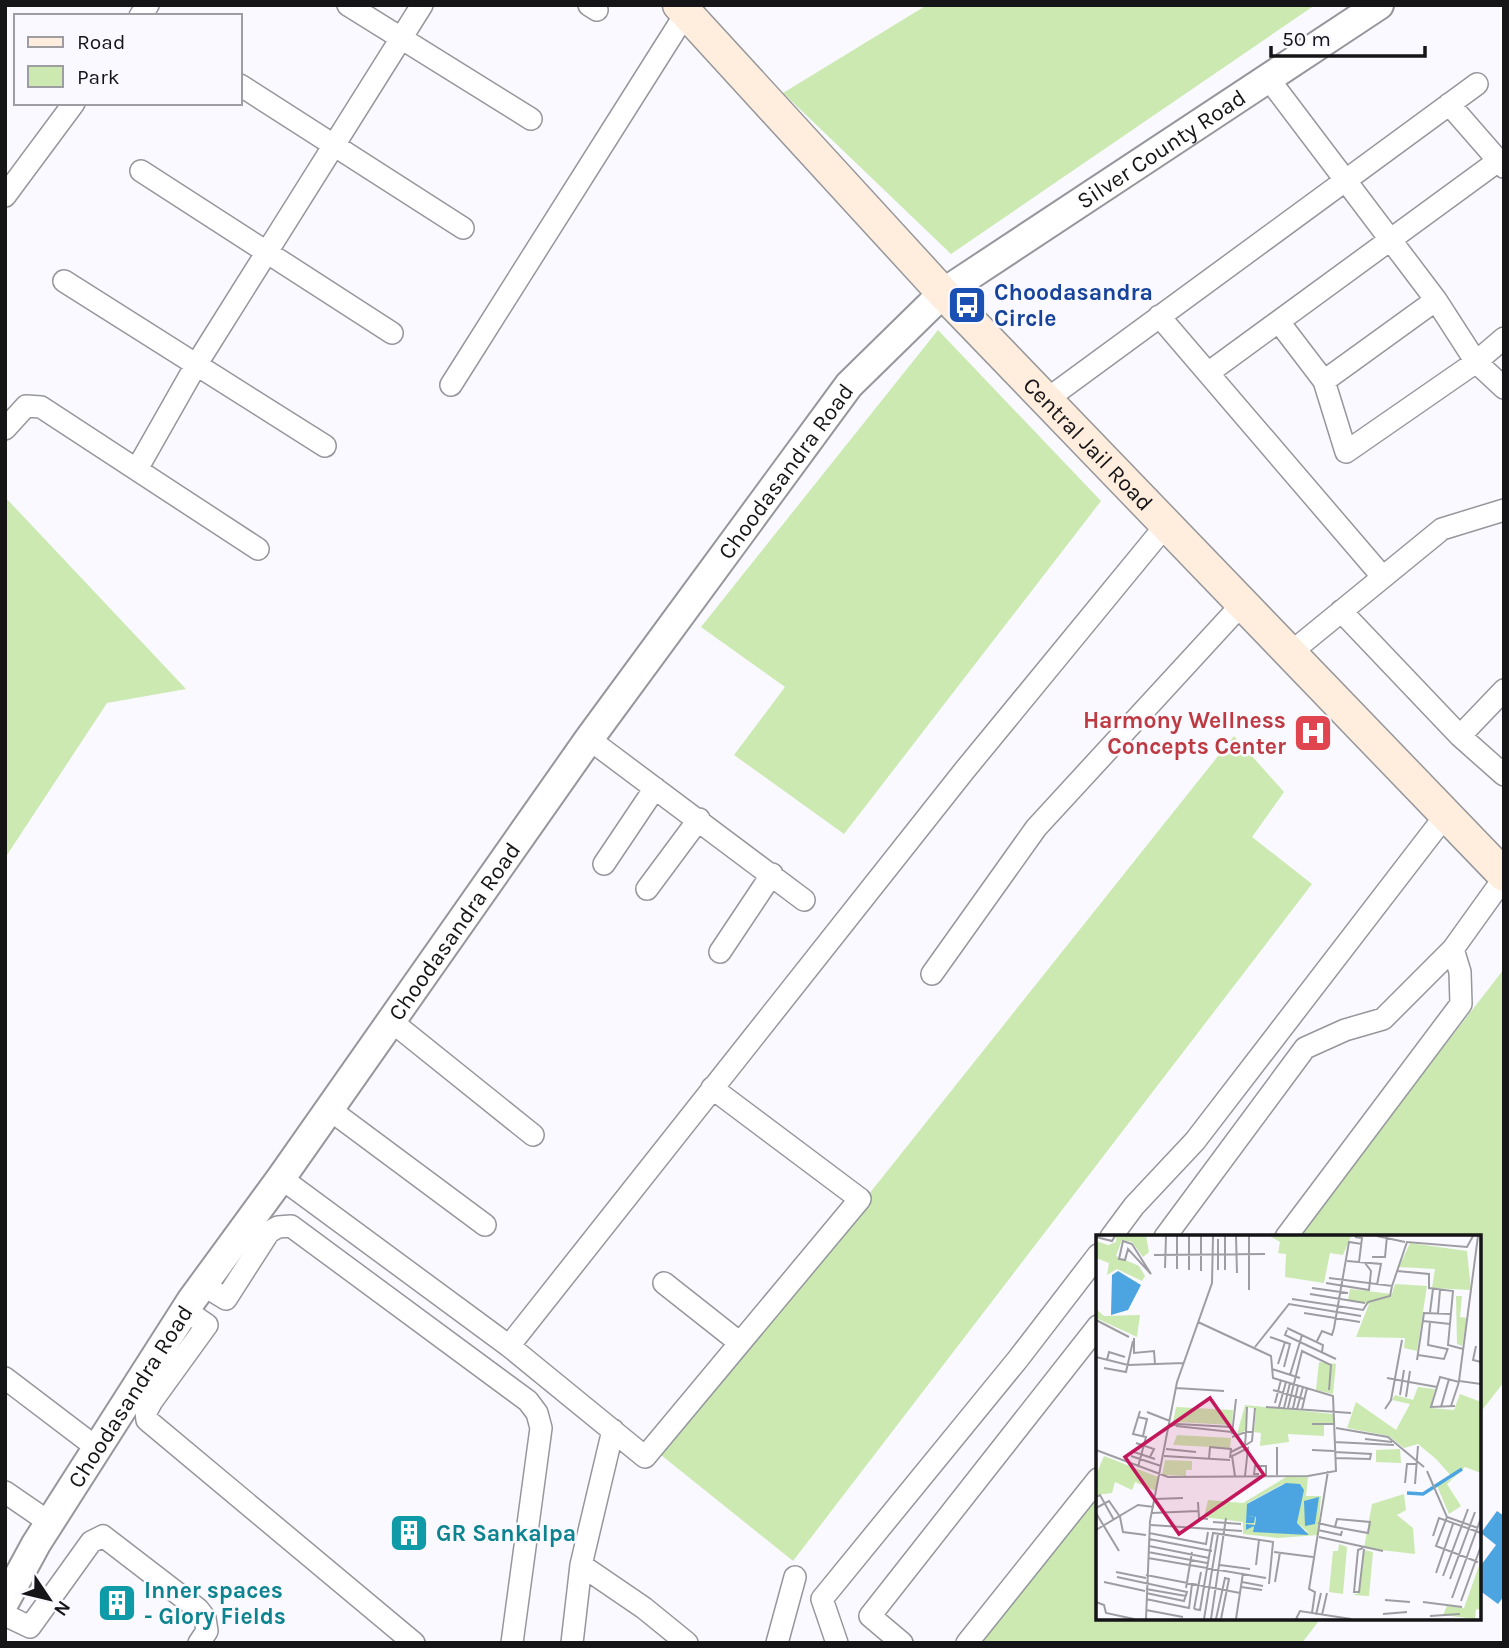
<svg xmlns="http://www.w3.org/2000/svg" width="1509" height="1648" viewBox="0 0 1509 1648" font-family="Karla,sans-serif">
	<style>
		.green { fill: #cbe9b1 }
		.water { fill: #4ca5e0 }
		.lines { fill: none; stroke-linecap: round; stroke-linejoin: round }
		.minor-casing { stroke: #96979c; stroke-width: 24 }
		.tertiary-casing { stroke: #96979c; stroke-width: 32 }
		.secondary-casing { stroke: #96979c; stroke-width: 35 }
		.minor { stroke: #fff; stroke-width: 21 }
		.tertiary { stroke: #fff; stroke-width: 28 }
		.secondary { stroke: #ffeddd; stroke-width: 32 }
		.labels { text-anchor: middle; stroke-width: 5; stroke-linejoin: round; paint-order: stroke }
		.street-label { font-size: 23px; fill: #151517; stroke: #f9f9ff }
		.transit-label { font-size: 23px; font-weight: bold; fill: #164399; stroke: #f9f9ff; text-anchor: start }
		.health-label { font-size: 23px; font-weight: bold; fill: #be3a42; stroke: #f9f9ff; text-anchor: end }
		.culture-label { font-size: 23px; font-weight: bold; fill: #0d838f; stroke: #f9f9ff; text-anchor: start }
		.inset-river { fill: none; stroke: #4ca5e0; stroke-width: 3.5 }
		.inset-road { fill: none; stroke: #9e9ea2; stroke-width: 2 }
		.view { fill: #c2185b; fill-opacity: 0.15; stroke: #c2185b; stroke-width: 3.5 }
		.inset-edge { fill: none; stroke: #151517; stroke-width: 3.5 }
	</style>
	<rect width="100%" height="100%" fill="#f9f9ff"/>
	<path class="green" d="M927 5H1315L951 254 783 93Z
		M938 330 1101 501 844 834 734 755 785 687 701 627Z
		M5 497 186 689 107 703 5 858Z
		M1234 736 1284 792 1252 837 1312 884 793 1561 661 1455Z
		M1504 969V1382L1479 1414V1237H1296Z
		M1098 1492V1618H1321L1302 1643H980Z"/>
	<path class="water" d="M1497 1511 1504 1516V1596L1498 1604 1479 1590V1568L1496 1545 1481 1533Z"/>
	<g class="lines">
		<g class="minor-casing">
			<path id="minor" d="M348 5 531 119
				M589 5 597 10
				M140 16 148 5
				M1268 78 1436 300 1476 362 1504 388
				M240 85 463 228
				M1449 104 1504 167
				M141 171 392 333
				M5 196 74 103
				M64 281 325 446
				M1159 316 1381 575
				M1279 322 1324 381 1346 452 1476 362 1504 338
				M1208 373 1498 161
				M1324 381 1436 300
				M451 385 686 13
				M1046 400 1477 84
				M5 429 26 406 41 407 258 549
				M137 469 196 365 422 5
				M1341 611 1460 736 1504 775
				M1289 654 1442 529 1504 510
				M1460 736 1504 690
				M589 739 804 900
				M604 864 655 788
				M647 889 699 819
				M720 952 772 874
				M932 974 1036 828 1242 604
				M391 1021 533 1135
				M329 1109 485 1225
				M281 1178 509 1346 645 1457 860 1199 712 1088
				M1111 1237 1134 1206 1195 1141 1445 816
				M1165 1237 1305 1048 1345 1030 1383 1019 1453 949 1504 878
				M1286 1237 1461 1004 1460 972 1453 949
				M664 1283 740 1343
				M203 1285 226 1299 269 1232 278 1227 291 1226 528 1401 537 1413 541 1428 512 1643
				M185 1310 207 1325 152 1401 146 1412 147 1420 414 1643
				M509 1346 964 771 1166 525
				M5 1378 97 1448
				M5 1492 50 1523
				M581 1565 644 1608 687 1643
				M5 1615 30 1627 91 1542 103 1536 198 1609 205 1618 207 1631 199 1643
				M572 1643 581 1565 613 1430
				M777 1643 795 1577
				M837 1643 822 1599 1018 1359 1098 1255
				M902 1643 870 1616 1098 1326
				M967 1643 1098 1479"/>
		</g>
		<g class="tertiary-casing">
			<g id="tertiary">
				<path id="s1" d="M5 1601 36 1544 191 1301 281 1178 589 739 849 385 943 293 1379 5"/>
			</g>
		</g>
		<g class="secondary-casing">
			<g id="secondary">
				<path id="s2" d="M679 5 943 293 1504 875"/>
			</g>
		</g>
		<use href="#minor" class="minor"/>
		<use href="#tertiary" class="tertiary"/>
		<use href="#secondary" class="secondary"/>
	</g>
	<defs>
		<g id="bus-square" transform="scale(2.0125)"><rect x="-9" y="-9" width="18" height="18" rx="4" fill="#1a4fb4" stroke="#f9f9ff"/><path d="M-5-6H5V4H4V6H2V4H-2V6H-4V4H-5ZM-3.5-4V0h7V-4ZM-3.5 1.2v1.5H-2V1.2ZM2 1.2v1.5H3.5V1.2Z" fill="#fff"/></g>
		<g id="hospital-square" transform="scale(2.0125)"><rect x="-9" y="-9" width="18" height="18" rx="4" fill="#e0444e" stroke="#f9f9ff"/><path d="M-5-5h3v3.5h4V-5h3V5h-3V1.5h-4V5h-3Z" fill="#fff"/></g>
		<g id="building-square" transform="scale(2.0125)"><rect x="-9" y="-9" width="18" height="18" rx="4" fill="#0f9aa8" stroke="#f9f9ff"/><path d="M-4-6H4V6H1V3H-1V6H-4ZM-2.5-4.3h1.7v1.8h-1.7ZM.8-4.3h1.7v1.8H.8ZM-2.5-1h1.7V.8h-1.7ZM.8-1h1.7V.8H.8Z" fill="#fff"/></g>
	</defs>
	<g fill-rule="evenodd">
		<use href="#bus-square" x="967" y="305"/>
		<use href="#hospital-square" x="1313" y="733"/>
		<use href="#building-square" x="409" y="1533"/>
		<use href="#building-square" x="117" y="1603"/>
	</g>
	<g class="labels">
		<g class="street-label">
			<text dy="8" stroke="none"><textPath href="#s1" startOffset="1874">Silver County Road</textPath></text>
			<text dy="8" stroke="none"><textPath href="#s2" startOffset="600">Central Jail Road</textPath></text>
			<text dy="8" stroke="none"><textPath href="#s1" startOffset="1374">Choodasandra Road</textPath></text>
			<text dy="8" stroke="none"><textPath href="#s1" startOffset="807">Choodasandra Road</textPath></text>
			<text dy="8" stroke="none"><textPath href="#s1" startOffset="240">Choodasandra Road</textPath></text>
		</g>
		<g class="transit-label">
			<text x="994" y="300">Choodasandra<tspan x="994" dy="26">Circle</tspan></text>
		</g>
		<g class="health-label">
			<text x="1286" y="728">Harmony Wellness<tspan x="1286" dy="26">Concepts Center</tspan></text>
		</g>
		<g class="culture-label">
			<text x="436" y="1541">GR Sankalpa</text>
			<text x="144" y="1598">Inner spaces<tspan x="144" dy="26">- Glory Fields</tspan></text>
		</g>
	</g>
	<g transform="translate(1096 1235)">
		<rect width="385" height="385" fill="#f9f9ff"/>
		<path d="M20 1H50L53 17 47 22 36 7 26 5 20 21 43 31 49 41 46 46 21 34 11 40 13 28 0 23V6L12 10 20 7ZM174 1H255L247 20 234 18 228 48 189 42 190 19 182 18 184 7ZM314 8 371 16 375 55 336 53 339 34 303 32ZM299 49 331 51 321 116 308 113 309 103 260 102 273 69 252 65 254 54 296 59ZM360 61H366L364 82 371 83 366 111 361 109ZM0 74 8 81 44 80 41 102 0 83ZM223 127 240 129 237 159 220 155ZM322 152 339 154 334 173 358 175 364 159 385 167V238L369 232 351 249 365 271 353 279 341 251 357 243 340 224 322 209 308 213 293 201 251 193 260 167 300 195 314 169 296 165 299 160 317 165ZM149 170 237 179V188H228V201L192 199 193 207 164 211 165 198 158 197 160 174 151 172 149 196 141 199ZM80 172 137 175 136 190 77 187ZM81 200 135 203 134 213 77 210ZM304 214 305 228 280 227V215ZM8 221 62 242 60 256 39 247 36 255 19 247 16 258 0 260V240ZM69 225 96 226V235H90V241L66 240ZM190 242H212L210 261H225L222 300 182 303 147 299V287L108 282 112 265 147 268ZM187 249H204L207 255 201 288 212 297 157 296 160 282 152 268ZM308 259 310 275 301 280 317 293 319 319 268 313 276 269ZM243 309 251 312 247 359 233 357 237 316H242ZM268 315 277 317 273 361 257 360 263 358ZM385 325V375L380 374 379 384 347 380 351 371 368 373Z" fill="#cbe9b1" fill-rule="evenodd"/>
		<path d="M22 36 45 50 32 75 15 80 16 40ZM190 248 204 249 208 255 201 288 213 300 157 297 158 291 150 295V289L159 290 160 282 152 281 159 282 158 288H150L151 269ZM223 262 219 289 209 291 208 266Z" fill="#4ca5e0"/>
		<path class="inset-river" d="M311 258 327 259 366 234"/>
		<path class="inset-road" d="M93 1V35M140 1 141 38M281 1 309 7M382 1 363 146 385 149M0 2 16 6 19 1M259 2 266 3 263 27M27 6 36 9 55 39 32 14 29 25 23 24ZM58 20 169 19M276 22H289L291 1M251 26 285 29 281 50M69 33 70 1M81 34V1M122 35V4M129 35V1M105 36V1M301 36 333 39V53L357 56 352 110 367 114M233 43 296 51 311 7 371 12 377 1M230 48 273 55 275 36 269 28M216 53 252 58M153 55V1M214 59 269 68M196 64 267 75 272 67 294 61 296 51M334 77 337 54M208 78 264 87M342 78 344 55M0 85 33 102M327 86 354 89M334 87 332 110 351 114M191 93 227 110 226 117M191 95 189 100 240 124M174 102 194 109 188 132M38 103V118L58 116 59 129M221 106 226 96 236 100 238 93 253 7 266 9M380 111 377 125 385 127M159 112 193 69 265 81M322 120 348 124 352 113M0 122 32 130 88 128M11 125 13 117 29 122M321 125 328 78 355 79M182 129 189 107M8 133 30 137 37 106M176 134 204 143M194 140 206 100M291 143 341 152M80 153 128 156M177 155 208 164M304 160 308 135M310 162 314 136M179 168 185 145M355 171 363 147M359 171 335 172 344 142 363 147M151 172 150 197H157M170 172 255 178M183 172 190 147M345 172 353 144M188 173 194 148M192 173 206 116 235 130 233 155M197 173 202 151M201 174 207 152M206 174 211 153M289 174 295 165 306 105M51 177 74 186M42 182 51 184 47 201M216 189H239M74 191 82 189 135 192V197L80 191M240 193 292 202 328 232M136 199 140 164M269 204 296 207M238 207 298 210M40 208 58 214 54 222M150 210 156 206 159 173M181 212V240M70 214 100 217M0 215 72 242 212 241 240 236 237 161 177 143 175 121 102 87M216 215 238 216M38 217 59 224M135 217 149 210 150 197 136 202M239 217 275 219 274 224 239 223M35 221 65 231M68 221 134 225M113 224 114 212 135 214 134 223M42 232 50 202 37 199 44 176M331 236 351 282 340 311 382 327M163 239H158L159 231H170V241M139 241 136 221 152 213 149 241M309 248 311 229H321M319 249 322 211M0 262 4 260 18 285M59 264 87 263M102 267 103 283 112 284M0 273 13 266 24 282 27 297 50 300M0 278 23 316M56 278 102 276M351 282 382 293M117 287 145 289M222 288 239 292 272 298 274 287 241 284 239 292M55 290 146 296M0 295 42 270 58 272M222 295 245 300 246 296M53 298 110 309 112 297M337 301 343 283 385 298M223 302 287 316M53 304 116 316M53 311 113 323M267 313 262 315 258 357H263L268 314M52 317 111 328M178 317 217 322M52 323 170 343M124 330 154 334M160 330 163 305M20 337 50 343M340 338 357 289M50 340 144 358M347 341 372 274M21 342 91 357 88 366 50 358M354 344 379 277M8 347 49 356M146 347 167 351M179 347 184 317M145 352 166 355M90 353 96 317M50 354 90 361M356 363 385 283M50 364 93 373 96 349M289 365 314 367M365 366 385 311M0 367 8 370 10 378 38 384M327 367 366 372M98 374 104 375 117 298 177 307 173 349M98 374 105 337M50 375 87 382M216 378 219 357 213 354 232 236M287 379 311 377M220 380 225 358M226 380 231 358M334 381 364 379M50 384 54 286 81 147 116 48 117 1M108 384 122 299M115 384 130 283M120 384 129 343 133 344 125 384M140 384 147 338M200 384 204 376 255 384"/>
		<path class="view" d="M114 163 168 240 83 299 29 222Z"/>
		<rect width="385" height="385" class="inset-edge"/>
	</g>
	<rect width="1509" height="1648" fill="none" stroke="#151517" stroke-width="14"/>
	<rect x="14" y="14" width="228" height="91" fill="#f9f9ff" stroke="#9e9ea2" stroke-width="2"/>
	<rect x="28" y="37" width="35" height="10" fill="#ffeddd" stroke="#9e9ea2" stroke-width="2"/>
	<text x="77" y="49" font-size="21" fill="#151517">Road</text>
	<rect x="28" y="66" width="35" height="21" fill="#cbe9b1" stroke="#9e9ea2" stroke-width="2"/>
	<text x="77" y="84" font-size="21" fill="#151517">Park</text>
	<g transform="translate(49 1599) rotate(125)" stroke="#f9f9ff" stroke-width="5" paint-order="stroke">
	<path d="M0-5L12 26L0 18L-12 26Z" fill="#151517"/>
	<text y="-10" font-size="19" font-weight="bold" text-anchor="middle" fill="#151517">N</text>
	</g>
	<path d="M1271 46v10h154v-10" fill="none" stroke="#151517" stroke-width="3.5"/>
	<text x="1282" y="46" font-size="21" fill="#151517" stroke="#f9f9ff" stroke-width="5" paint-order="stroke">50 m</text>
</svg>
